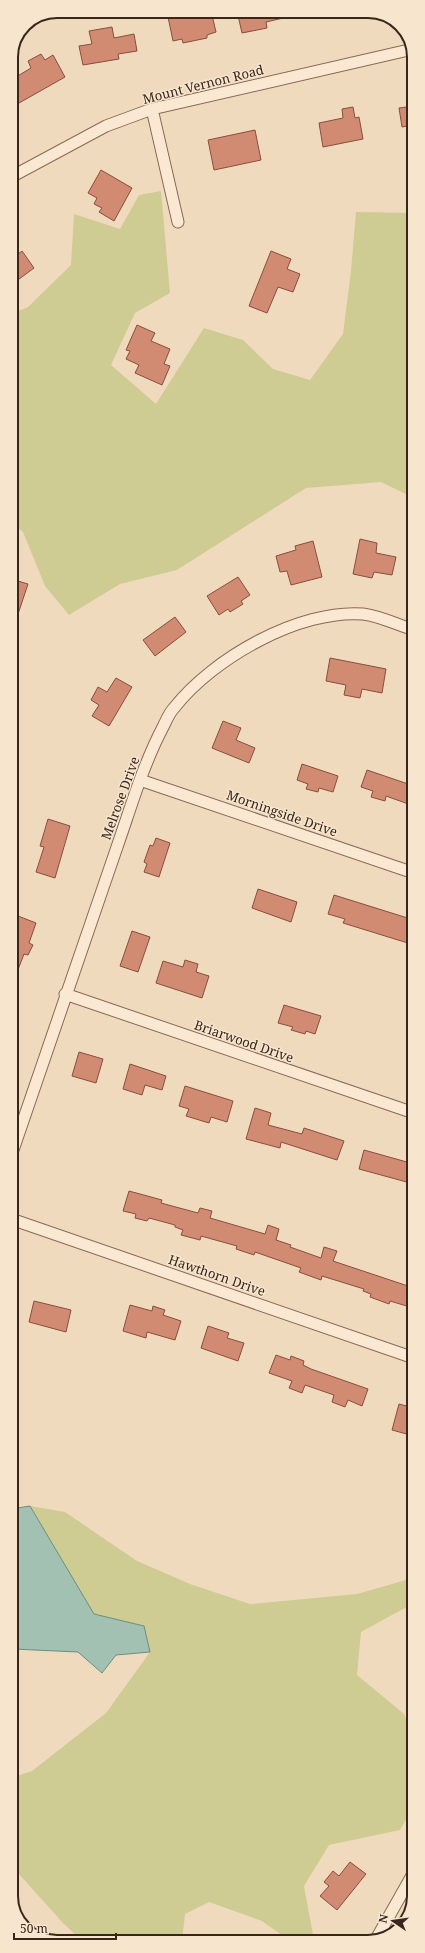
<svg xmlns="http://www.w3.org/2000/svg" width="425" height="1953" viewBox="0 0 425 1953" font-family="'Noto Serif',serif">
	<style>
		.green { fill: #cecc92 }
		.water { fill: #a2c1b3; stroke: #698f80 }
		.building { fill: #d08b72; stroke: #894e3b }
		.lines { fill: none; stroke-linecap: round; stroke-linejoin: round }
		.street-casing { stroke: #896956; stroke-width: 13 }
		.street { stroke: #fae8d2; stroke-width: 11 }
		.labels { text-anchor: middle; stroke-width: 3; stroke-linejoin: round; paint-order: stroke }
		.street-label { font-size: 13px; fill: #38251b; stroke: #f7e5ce }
		.rim { fill: none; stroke: #38251b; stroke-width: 2 }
	</style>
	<rect width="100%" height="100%" fill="#f0dabe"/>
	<path class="green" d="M161 191 170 293 135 313 111 365 156 404 204 328 243 340 273 369 310 380 343 334 351 271 356 212 414 213V498L381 482 306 488 177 570 120 584 69 615 45 586 23 532 11 522V314L28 307 71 265 74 214 120 229 139 195Z
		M30 1506 65 1512 137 1561 190 1584 250 1604 357 1594 406 1580 414 1571V1603L361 1632 357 1675 404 1714 414 1738V1806L400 1830 329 1845 304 1886 313 1935 283 1936 262 1921 209 1902 185 1914 182 1942H83L63 1923 18 1873 11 1860V1778L32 1771 106 1713 150 1652 144 1626 94 1614Z"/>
	<path class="water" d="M30 1506 94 1614 144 1626 150 1652 116 1655 102 1673 78 1652 13 1649 11 1650V1509Z"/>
	<path class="building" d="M193 11H211L216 32 207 35V38L183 43 182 39 173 41 168 17Z
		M237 11H291L292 16 266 22 267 28 242 33Z
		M112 27 114 38 134 34 137 51 118 54 119 59 83 65 79 46 92 44 89 31Z
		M41 54 45 60 53 55 65 77 19 103 11 88V80L31 68 28 61Z
		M414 106V125L402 127 399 108Z
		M353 107 355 118 359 117 363 139 323 147 319 123 343 118 342 109Z
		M255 130 261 160 214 170 208 140Z
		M101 170 132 188 114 221 99 212 102 208 94 204 97 198 88 193Z
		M22 251 34 268 11 285V259Z
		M271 251 291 259 287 269 300 274 293 292 278 287 267 313 249 306Z
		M137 325 155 333 151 341 170 349 164 364 170 366 162 385 135 373 139 365 126 359 130 351 126 350Z
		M360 539 377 543 376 553 396 557 392 575 374 572 372 578 353 574Z
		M313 541 322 577 291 585 287 571 280 572 276 556 296 550 295 546Z
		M238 577 250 595 241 601 243 604 230 612 228 609 219 615 207 596Z
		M11 579 28 584 13 629 11 628Z
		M175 617 186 632 155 656 143 640Z
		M330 658 386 669 382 693 362 689 360 698 344 695 346 685 326 681Z
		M116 678 132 687 109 726 92 716 99 705 91 700 98 687 107 692Z
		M223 721 241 728 236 740 255 748 249 763 212 748Z
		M302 764 338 776 333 792 319 788 318 792 306 789 308 784 297 780Z
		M367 770 414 786V806L386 796 385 801 371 797 373 791 361 787Z
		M48 819 70 826 55 878 36 872 44 847 40 846Z
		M156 838 170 843 159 877 144 872 147 864 144 862 150 845 153 846Z
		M258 889 297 902 291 922 252 908Z
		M334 895 414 920V936L411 944 343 923 345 919 328 914Z
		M18 916 36 923 29 943 33 945 28 955 24 954 12 985 11 934Z
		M132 931 150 937 138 972 120 966Z
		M185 960 198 964 196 972 209 976 202 998 156 983 163 961 183 967Z
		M284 1005 321 1016 315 1034 306 1031 305 1034 291 1030 293 1027 278 1023Z
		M79 1052 103 1059 96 1083 72 1076Z
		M130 1064 166 1076 162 1090 145 1085 142 1095 123 1089Z
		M185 1086 233 1101 227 1122 211 1117 209 1123 186 1116 189 1109 179 1106Z
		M255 1108 271 1113 268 1125 302 1134 304 1128 344 1141 337 1160 281 1142 280 1148 246 1139Z
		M364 1150 414 1164V1184L359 1169Z
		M129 1191 162 1200 161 1203 198 1213 200 1208 212 1211 210 1218 265 1234 268 1225 279 1229 276 1240 291 1245 290 1247 321 1258 324 1247 337 1251 333 1261 414 1288V1296L410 1307 390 1301 389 1304 370 1297 371 1294 363 1291 364 1289 322 1276 321 1280 299 1272 301 1268 255 1252 254 1255 236 1249 237 1246 201 1236 200 1240 181 1235 183 1230 175 1227V1225L149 1218 147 1221 135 1218 136 1214 123 1211Z
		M34 1301 71 1310 66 1332 29 1322Z
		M130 1305 152 1311 153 1306 165 1310 163 1315 181 1321 175 1340 147 1332 146 1338 123 1331Z
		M208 1326 229 1333 227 1338 244 1343 238 1361 201 1348Z
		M276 1355 290 1360 291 1356 304 1361 303 1365 311 1369 368 1389 362 1406 348 1400 345 1407 332 1402 334 1395 305 1385 302 1393 289 1388 292 1381 269 1373Z
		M399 1404 414 1408V1436L392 1430Z
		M350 1862 366 1874 337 1910 320 1896 329 1886 324 1882 333 1871 339 1876Z"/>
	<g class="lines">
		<g class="street-casing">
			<path id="street" d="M152 109 178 222
				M11 177 106 126 152 109 413 49
				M140 780 414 873
				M65 994 414 1113
				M11 1156C46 1053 81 950 117 847 131 807 143 765 163 727 166 721 169 713 174 708 213 658 300 609 363 614 380 616 398 625 414 630
				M11 1219 414 1358
				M375 1941 414 1872"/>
		</g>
		<use href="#street" class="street"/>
	</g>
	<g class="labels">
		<g class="street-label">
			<text transform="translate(203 84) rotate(-14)" y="5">Mount Vernon Road</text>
			<text transform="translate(120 798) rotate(-70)" y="5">Melrose Drive</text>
			<text transform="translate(282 813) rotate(19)" y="5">Morningside Drive</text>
			<text transform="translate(244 1041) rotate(19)" y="5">Briarwood Drive</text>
			<text transform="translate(217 1275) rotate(19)" y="5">Hawthorn Drive</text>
		</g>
	</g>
	<path d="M0 0H425V1953H0ZM57 18H368A39 39 0 0 1 407 57V1896A39 39 0 0 1 368 1935H57A39 39 0 0 1 18 1896V57A39 39 0 0 1 57 18Z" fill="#f7e5ce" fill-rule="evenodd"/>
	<path class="rim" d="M57 18H368A39 39 0 0 1 407 57V1896A39 39 0 0 1 368 1935H57A39 39 0 0 1 18 1896V57A39 39 0 0 1 57 18Z"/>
	<g transform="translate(393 1921) rotate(283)" stroke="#f7e5ce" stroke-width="3" paint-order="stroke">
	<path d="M0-3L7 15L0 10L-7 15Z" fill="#38251b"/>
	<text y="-6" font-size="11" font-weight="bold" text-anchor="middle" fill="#38251b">N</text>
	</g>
	<path d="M14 1933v6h102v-6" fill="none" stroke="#38251b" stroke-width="2"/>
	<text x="20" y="1933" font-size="12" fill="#38251b" stroke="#f7e5ce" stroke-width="3" paint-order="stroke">50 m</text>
</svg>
